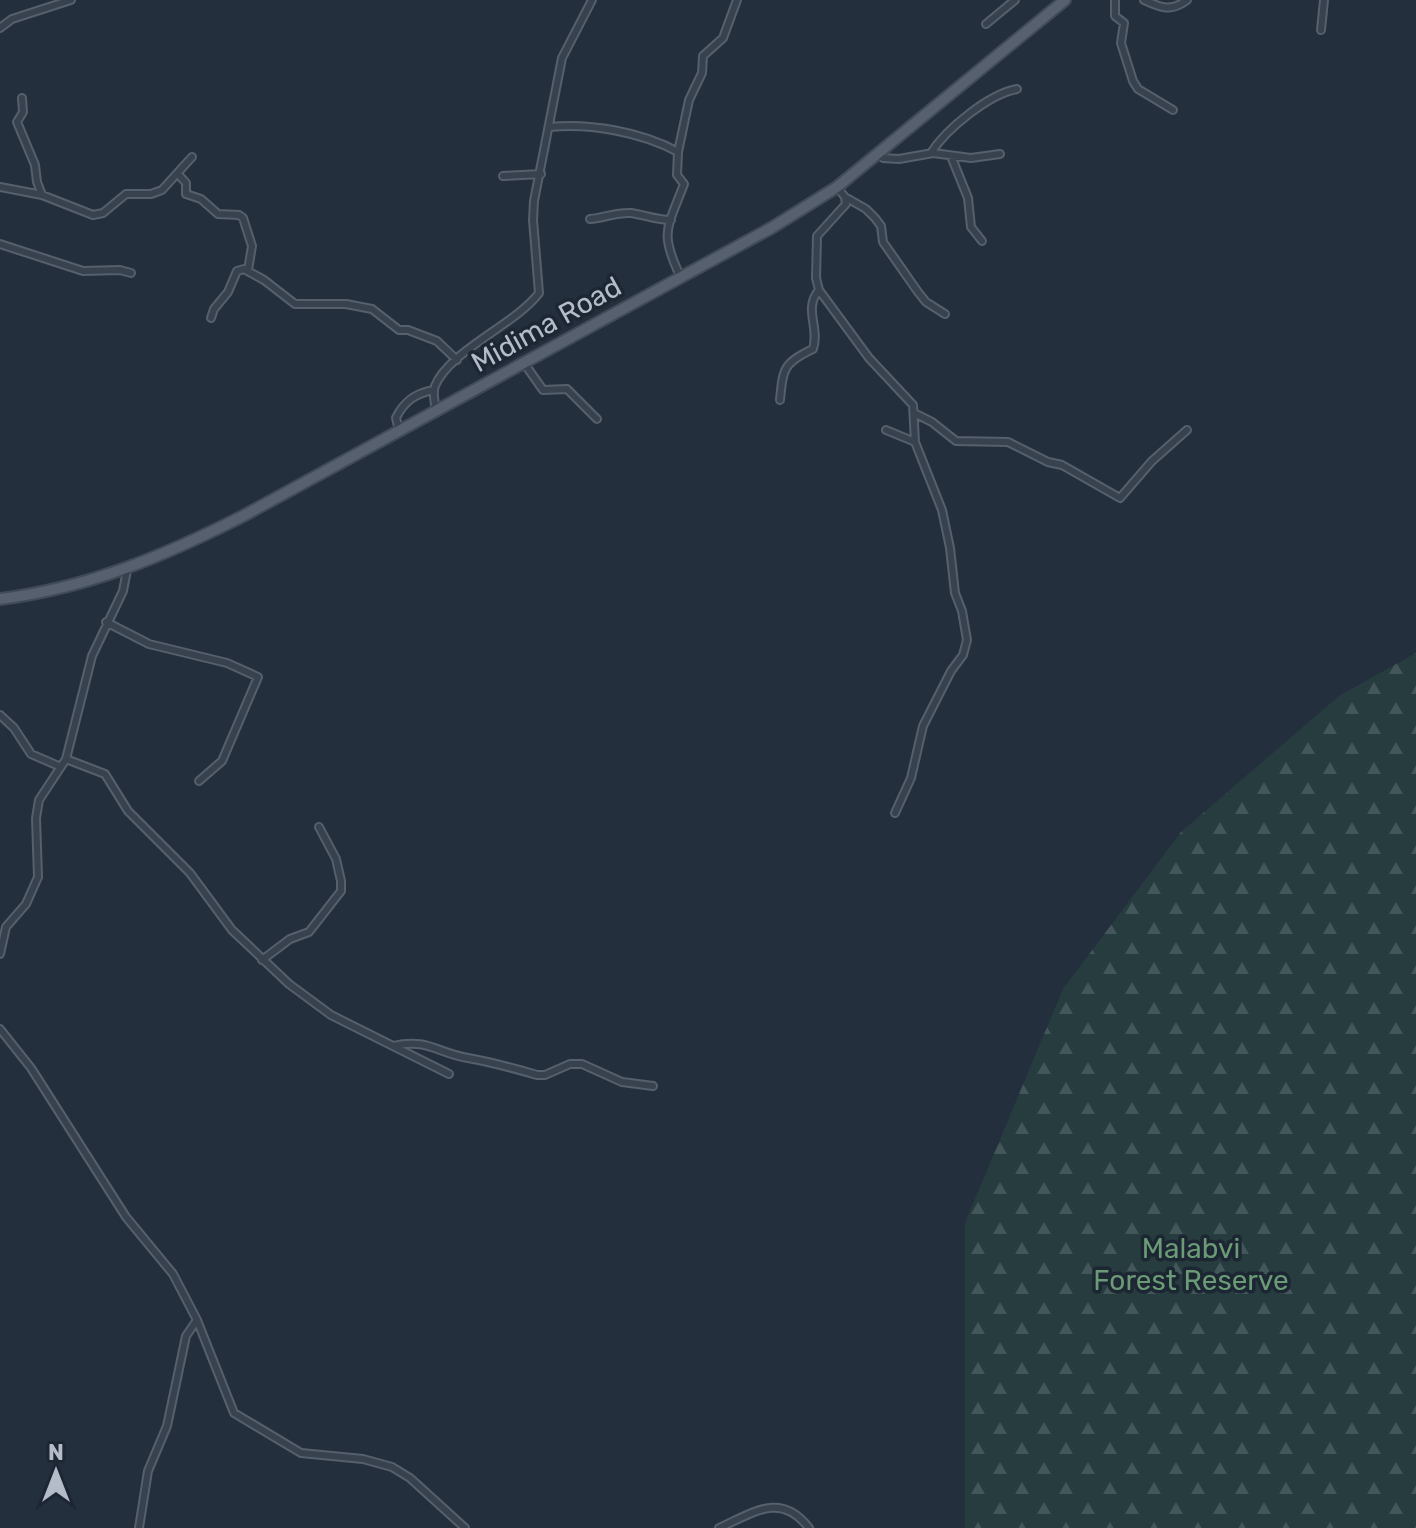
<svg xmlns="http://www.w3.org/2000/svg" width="1416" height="1528" viewBox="0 0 1416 1528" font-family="Rubik,sans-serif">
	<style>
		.forest { fill: url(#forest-firs) }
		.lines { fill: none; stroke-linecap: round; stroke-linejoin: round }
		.street-casing { stroke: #565f6c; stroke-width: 10 }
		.primary-casing { stroke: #414a57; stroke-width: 14 }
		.street { stroke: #38414e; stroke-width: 6 }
		.primary { stroke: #56606e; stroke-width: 10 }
		.labels { text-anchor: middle; stroke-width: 7; stroke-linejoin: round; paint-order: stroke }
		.street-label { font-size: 28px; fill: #b4bcc9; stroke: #1d2633 }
		.park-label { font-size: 28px; fill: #6b9a76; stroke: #1d2633 }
	</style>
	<defs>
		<pattern id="forest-firs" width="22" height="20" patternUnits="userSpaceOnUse" patternTransform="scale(2)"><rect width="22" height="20" fill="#263c3f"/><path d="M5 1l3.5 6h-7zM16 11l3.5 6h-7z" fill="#435659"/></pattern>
	</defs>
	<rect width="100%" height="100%" fill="#242f3e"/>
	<path class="forest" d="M1416 653V1528H965V1223L1063 989 1181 832 1339 696Z"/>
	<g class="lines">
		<g class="street-casing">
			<path id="street" d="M1115 0V16L1124 23 1121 43 1133 81 1138 89 1173 110
				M1144 0C1161 8 1171 12 1187 0
				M986 24 1015 0
				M0 28 12 19 71 0
				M1321 30 1324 0
				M22 98 23 112 17 122 35 165 37 182 42 195
				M550 127C590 123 642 132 678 152
				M877 153 883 158 899 159 933 153 971 158 1000 154
				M931 153C946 129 989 94 1017 89
				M951 156 968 198 971 227 982 241
				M178 174 186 183V194L201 199 218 214 239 215 243 218 252 246 248 270
				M503 176 541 174
				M0 187 42 195 93 215 103 213 126 194H151L162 190 192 157
				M837 187 845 197 846 204 817 236 816 278 819 290 869 358 913 405 915 442 942 510 950 548 955 593 962 611 967 640 963 655 951 671 923 726 911 778 895 813
				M845 197 866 209 875 218 881 226 883 242 918 292 926 302 945 314
				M590 219C604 218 616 212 631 213 645 215 656 220 671 220
				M0 244 83 271 120 270 131 273
				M681 278C659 232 667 229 684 184L677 175 678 152 689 100 702 73 703 56 723 38 737 0
				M211 318 214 309 228 292 237 271 244 269 264 280 295 304H346L372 309 399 330H408L437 341 457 360
				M524 363 543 390 567 389 597 419
				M780 400C783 369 783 363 813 349 820 327 803 309 819 290
				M436 411C435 403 432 393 435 386 449 351 516 324 539 293L533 220 534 201 562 58 592 0
				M914 413 932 422 956 441 1008 442 1048 462 1062 465 1120 498 1152 461 1187 430
				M399 430 396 418C404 401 416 393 434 390
				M886 430 915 442
				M106 622 149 644 227 663 258 677 222 761 199 781
				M0 715 14 728 31 754 61 767
				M66 759 105 774 128 811 190 873 232 930 289 984 331 1015 449 1074
				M0 954 6 927 26 904 38 877 36 818 39 800 66 759 92 656 123 591 127 570
				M262 960 290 939 309 932 341 891V881L336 859 319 827
				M0 1029 31 1068 126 1217 173 1274 197 1320 234 1413 301 1453 363 1459 392 1467 410 1478 465 1528
				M393 1046C428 1038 437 1053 468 1058 491 1062 513 1068 537 1075H545L570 1064H582L622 1082 653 1086
				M139 1528 148 1471 167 1426 186 1336 197 1320
				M719 1528C753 1513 781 1491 809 1528"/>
		</g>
		<g class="primary-casing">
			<path id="primary" d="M0 599C88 588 164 556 243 516L773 227 837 187 1065 0"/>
		</g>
		<use href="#street" class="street"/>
		<use href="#primary" class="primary"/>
	</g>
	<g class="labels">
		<g class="street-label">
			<text transform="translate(546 324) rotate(-29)" y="10">Midima Road</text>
		</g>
		<g class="park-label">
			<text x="1191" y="1258">Malabvi<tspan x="1191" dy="32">Forest Reserve</tspan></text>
		</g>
	</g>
	<g transform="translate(56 1472)" stroke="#1d2633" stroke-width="6" paint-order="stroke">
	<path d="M0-6L14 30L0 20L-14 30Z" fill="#b4bcc9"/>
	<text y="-12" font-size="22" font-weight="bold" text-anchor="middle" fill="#b4bcc9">N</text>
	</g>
</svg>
